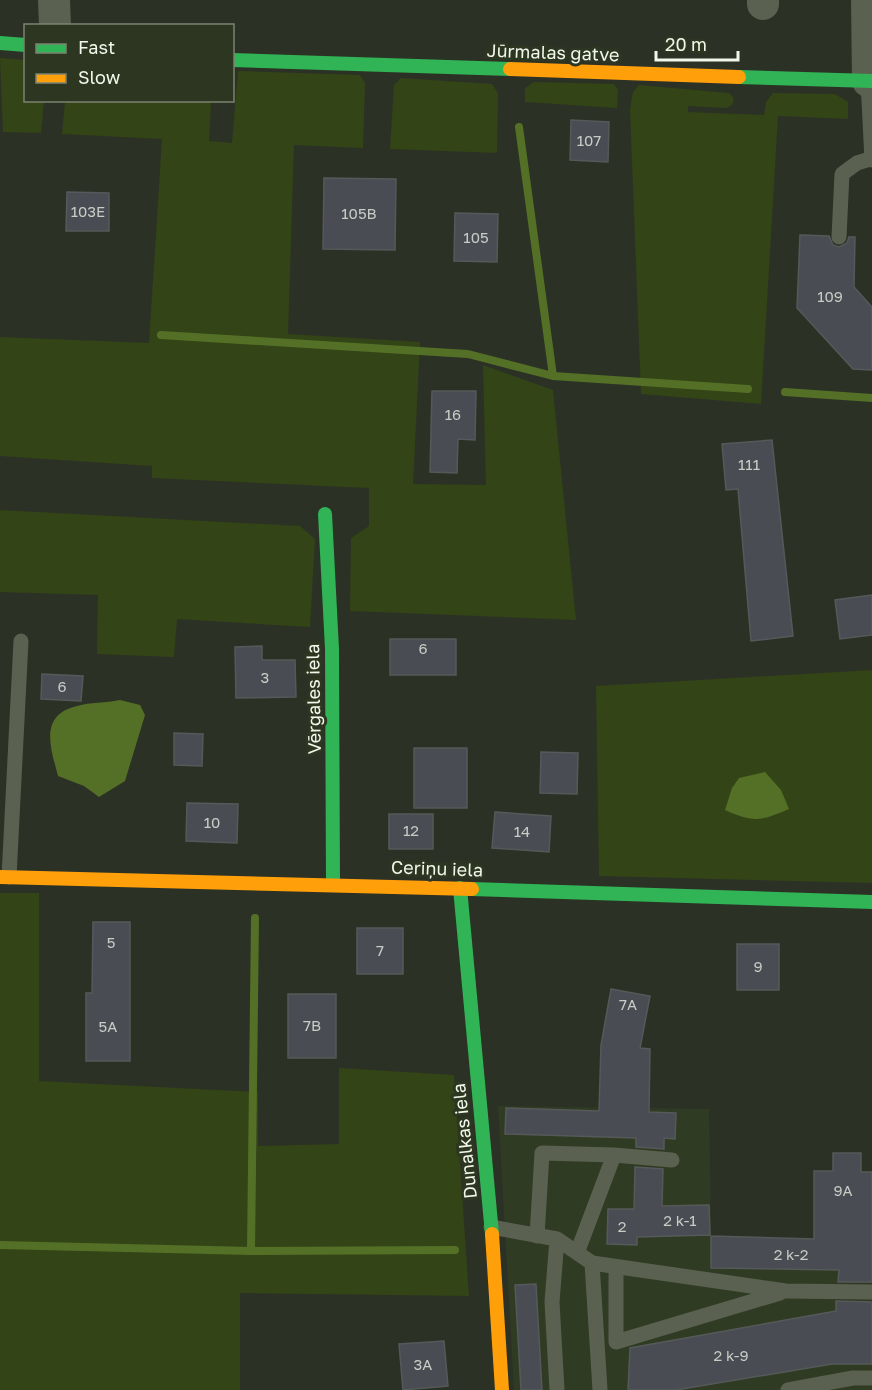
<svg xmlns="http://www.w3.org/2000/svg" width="872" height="1390" viewBox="0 0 872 1390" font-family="'Golos Text',sans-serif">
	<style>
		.built { fill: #303b23 }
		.green { fill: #334416 }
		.water { fill: #547026 }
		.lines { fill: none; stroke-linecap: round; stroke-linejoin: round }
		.stream { stroke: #547026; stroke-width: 8 }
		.building { fill: #494c53; stroke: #565959; stroke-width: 1.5 }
		.lane { stroke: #5b6151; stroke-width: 15 }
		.street { stroke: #5b6151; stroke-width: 32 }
		.fast { stroke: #30b455; stroke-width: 14 }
		.slow { stroke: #ff9f0a; stroke-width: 14 }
		.labels { text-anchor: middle; stroke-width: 6; stroke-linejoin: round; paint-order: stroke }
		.number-label { font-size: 15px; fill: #c7ccc4 }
		.street-label { font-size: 18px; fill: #f1f7ea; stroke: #2d3621 }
	</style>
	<rect width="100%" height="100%" fill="#2c3126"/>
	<path class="built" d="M498 1106 709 1109 711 1236 872 1241V1390H514Z"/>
	<path class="green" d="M0 58 25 60 26 100 44 101 41 133 3 132Z
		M238 71 360 75 365 83 363 148 294 145 288 334 420 342 413 484 486 485 483 365 553 390 576 620 350 611 351 538 369 526V488L152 478V466L0 456V337L149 343 162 139 62 134 65 101H211L209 141 232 143Z
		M401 78 492 84 498 93 497 153 390 149 394 85Z
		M534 82 614 84 618 90 617 108 525 102V88Z
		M639 85 729 93 734 98 732 105 727 108 688 106V112L764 115 766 102 773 93 835 94 848 102V119L778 116 761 404 641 394 630 109 633 92Z
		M0 510 300 526 315 539 310 627 177 619 174 657 97 654 98 595 0 592Z
		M872 670V883L599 876 596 686Z
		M0 893H39V1081L258 1092V1146L339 1144V1068L454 1075 469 1296 240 1293V1390H0Z"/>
	<path class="water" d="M120 700 140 705 145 715 125 781 99 797 84 786 58 776C51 749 38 715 77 706 91 702 105 703 120 700Z
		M765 772 781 790 789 809C761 821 754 823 725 810L732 788 739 778Z"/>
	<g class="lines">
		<path class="stream" d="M519 127 553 376
			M161 335 468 354 553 376 748 389
			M785 392 872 398
			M0 1245 251 1251 255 918
			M251 1251 455 1250"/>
	</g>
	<path class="building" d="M571 120 609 122 608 162 570 160Z
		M324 178 396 179 395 250 323 249Z
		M67 192 109 193V231H66Z
		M455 213 498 214 497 262 454 261Z
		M800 235 829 236 833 245 839 247 847 243 849 237H855L854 287 872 307V370L853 369 797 308Z
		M432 391H476L475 440 458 439 457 473 430 472Z
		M772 440 793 636 751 641 738 489 726 490 722 444Z
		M872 595V635L840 639 835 600Z
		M390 639H456V675H390Z
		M262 646V660H295L296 697 236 698 235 647Z
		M42 674 83 676 81 701 41 699Z
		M174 733 203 734 202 766 174 765Z
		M414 748H467V808H414Z
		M541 752 578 753 577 794 540 793Z
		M187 803 238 804 237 843 186 841Z
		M495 812 551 816 549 852 492 848Z
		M389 814H433V849H389Z
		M93 922H130V1061H86V993H92Z
		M357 928H403V974H357Z
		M737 944H779V990H737Z
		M611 989 650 996 640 1048 650 1049 649 1112 676 1113 675 1139 664 1138V1149L636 1147V1138L505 1134 506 1108 599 1111 601 1045Z
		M288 994H336V1058H288Z
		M833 1153H861V1172H872V1282H838L839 1270 711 1268V1236L814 1239V1171H833Z
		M635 1167 663 1169 662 1206 709 1205 710 1235 637 1237V1245L607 1244 608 1209H634Z
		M536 1284 542 1390H521L515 1285Z
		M836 1301 872 1302V1364H832L676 1390H628L630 1348 836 1311Z
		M444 1341 448 1386 403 1390 399 1344Z"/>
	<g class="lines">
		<path class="lane" d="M868 81 872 160
			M839 237 842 174 857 163 870 159
			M9 877 21 641
			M491 1227 557 1239 592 1263 786 1291 872 1292
			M537 1236 542 1153 614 1155
			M557 1239 552 1302 557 1390
			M577 1253 614 1155 672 1160
			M592 1263 600 1390
			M616 1267V1342L780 1293
			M788 1390 853 1378H872"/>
		<path class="street" d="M54 0 55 26
			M763 0V4
			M867 0 868 81"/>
		<path class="fast" d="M0 43 26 45
			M232 60 510 69
			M739 77 872 81
			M325 514 332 649 333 884
			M460 888 492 1234
			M472 889 872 902"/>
		<path class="slow" d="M510 69 739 77
			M0 877 472 889
			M492 1234 502 1390"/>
	</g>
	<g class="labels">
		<g class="number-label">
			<text x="589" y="146">107</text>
			<text x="88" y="217">103E</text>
			<text x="359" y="219">105B</text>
			<text x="476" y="243">105</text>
			<text x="830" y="302">109</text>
			<text x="453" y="420">16</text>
			<text x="749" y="470">111</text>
			<text x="423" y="654">6</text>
			<text x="265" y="683">3</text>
			<text x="62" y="692">6</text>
			<text x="212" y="828">10</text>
			<text x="411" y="836">12</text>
			<text x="522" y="837">14</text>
			<text x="111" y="948">5</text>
			<text x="380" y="956">7</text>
			<text x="758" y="972">9</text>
			<text x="628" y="1010">7A</text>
			<text x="312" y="1031">7B</text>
			<text x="108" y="1032">5A</text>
			<text x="843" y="1196">9A</text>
			<text x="680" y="1226">2 k-1</text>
			<text x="622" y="1232">2</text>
			<text x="791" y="1260">2 k-2</text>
			<text x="731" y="1361">2 k-9</text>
			<text x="423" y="1370">3A</text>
		</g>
		<g class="street-label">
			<text transform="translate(553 53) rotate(2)" y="6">Jūrmalas gatve</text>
			<text transform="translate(314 699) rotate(-91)" y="6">Vērgales iela</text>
			<text transform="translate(437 869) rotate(2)" y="6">Ceriņu iela</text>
			<text transform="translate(465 1141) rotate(-96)" y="6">Dunalkas iela</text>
		</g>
	</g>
	<rect x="24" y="24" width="210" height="78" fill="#2d3621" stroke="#7b8371" stroke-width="1.5"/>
	<rect x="36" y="44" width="30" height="9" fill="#30b455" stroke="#7b8371" stroke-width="1.5"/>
	<text x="78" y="54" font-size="18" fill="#f1f7ea">Fast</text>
	<rect x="36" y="74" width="30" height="9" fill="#ff9f0a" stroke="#7b8371" stroke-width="1.5"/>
	<text x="78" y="84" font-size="18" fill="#f1f7ea">Slow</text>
	<path d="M656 51v9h82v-9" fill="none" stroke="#f1f7ea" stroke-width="3"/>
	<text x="665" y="51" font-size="18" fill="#f1f7ea" stroke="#2d3621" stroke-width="4.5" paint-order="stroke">20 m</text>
</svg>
